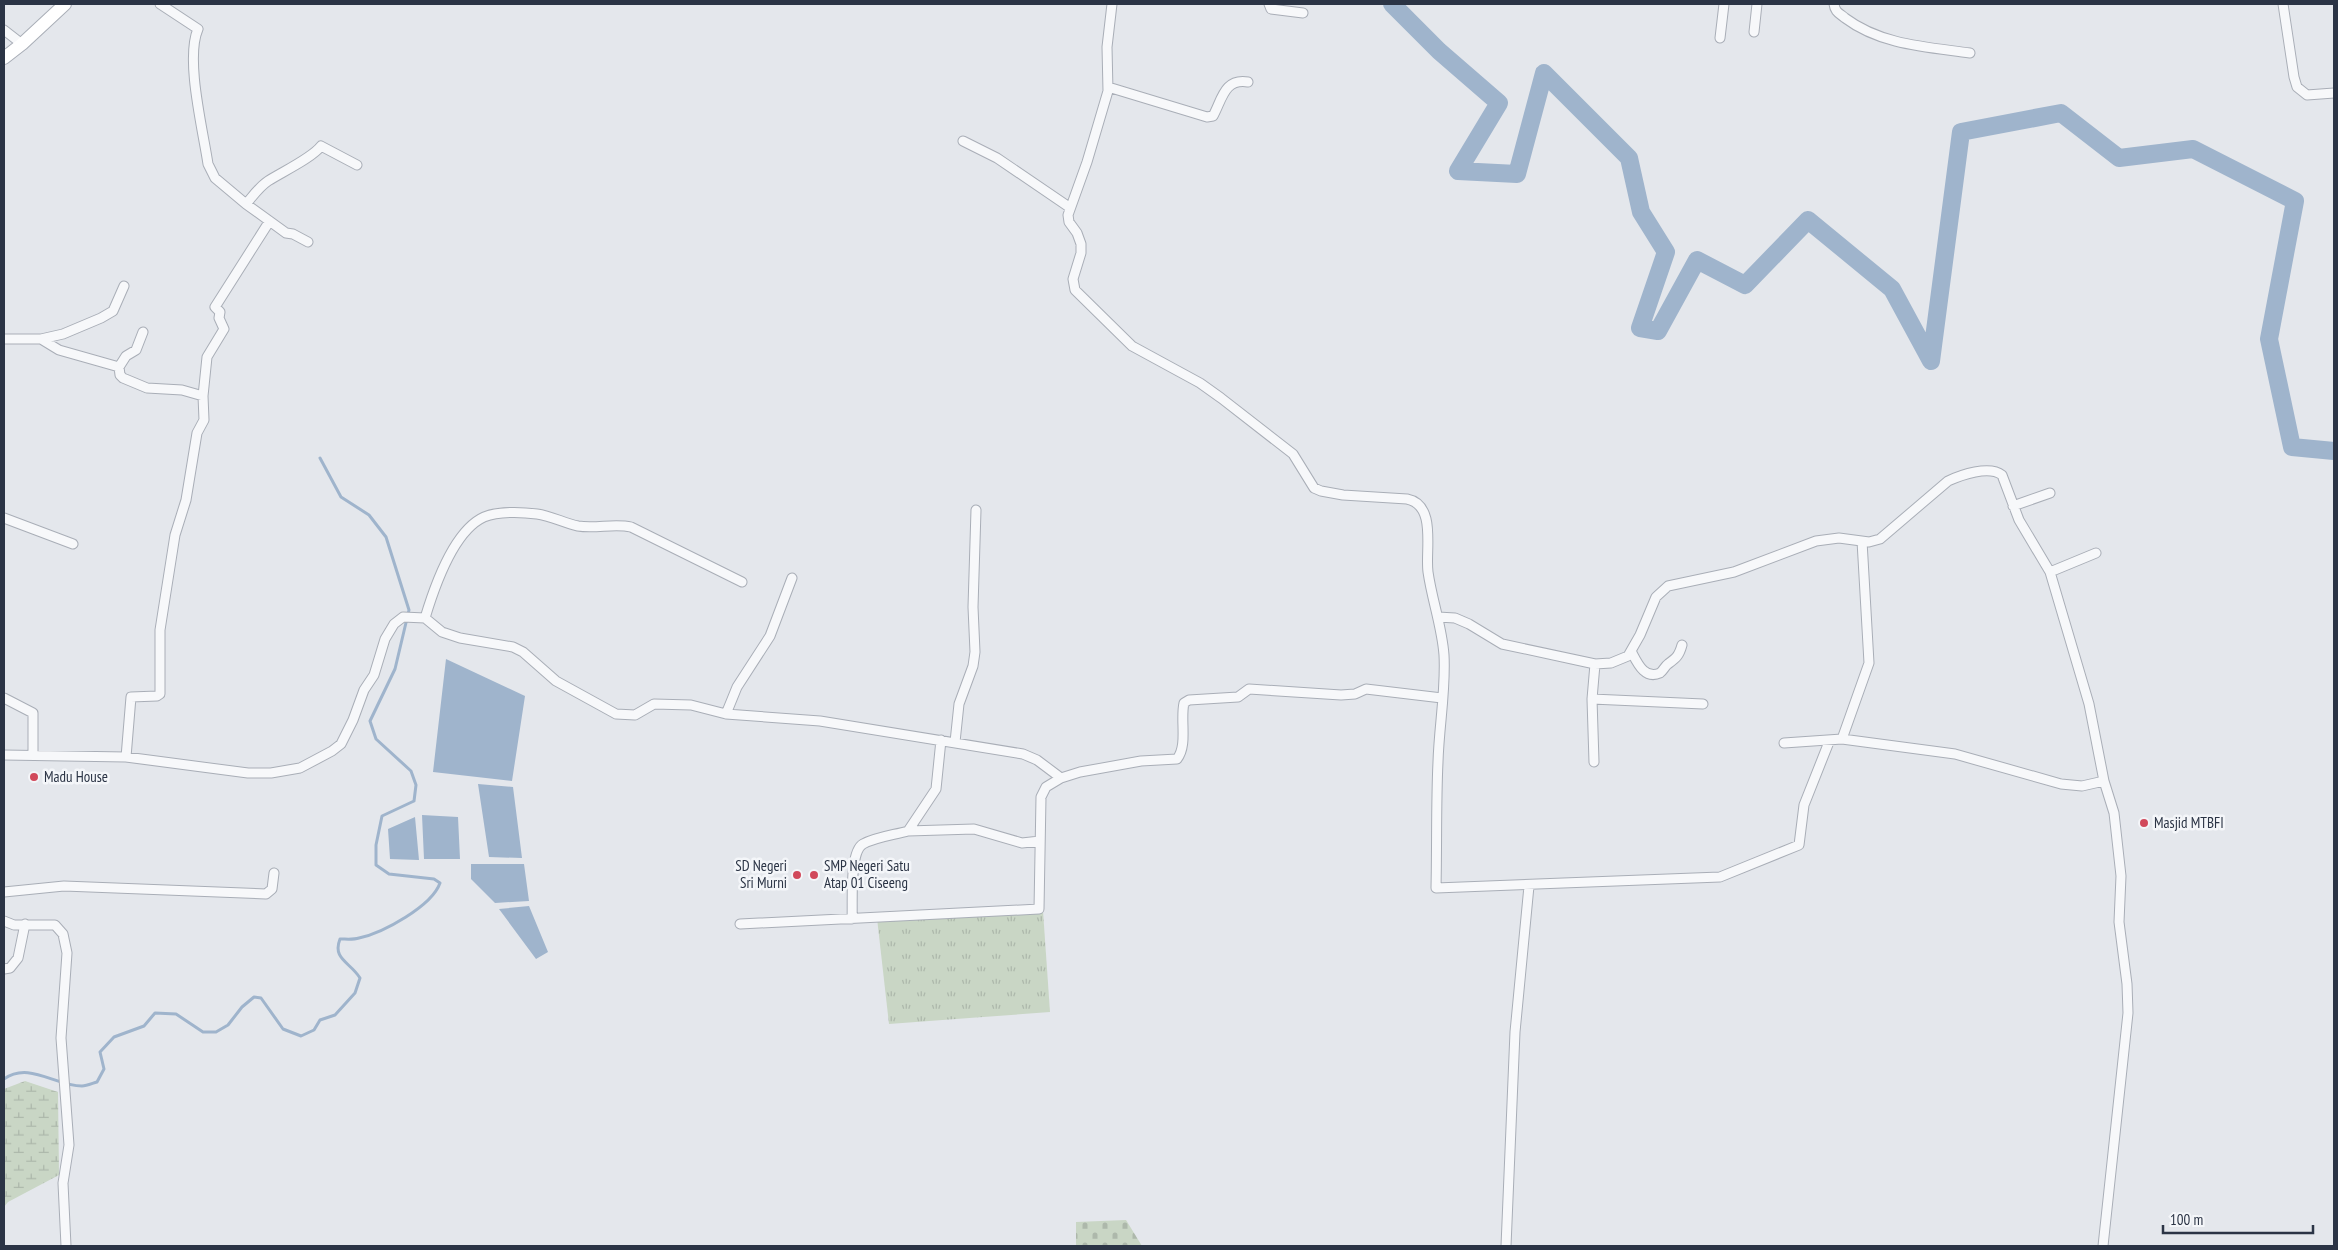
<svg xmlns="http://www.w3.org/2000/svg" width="2338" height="1250" viewBox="0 0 2338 1250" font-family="'PT Sans Narrow',sans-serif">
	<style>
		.grass { fill: url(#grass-tufts) }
		.wetland { fill: url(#wetland-marsh) }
		.cemetery { fill: url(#cemetery-stones) }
		.water { fill: #9fb4cc }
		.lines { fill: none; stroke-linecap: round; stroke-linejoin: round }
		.stream { stroke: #9fb4cc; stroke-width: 3 }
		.river { stroke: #9fb4cc; stroke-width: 18 }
		.street-casing { stroke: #a9aeb7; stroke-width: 11 }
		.secondary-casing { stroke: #a9aeb7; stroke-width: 14 }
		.street { stroke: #f7f8fa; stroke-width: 9 }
		.secondary { stroke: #fff; stroke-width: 12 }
		.poi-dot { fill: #d1495b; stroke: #f4f6f9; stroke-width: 2 }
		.labels { text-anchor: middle; stroke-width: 5; stroke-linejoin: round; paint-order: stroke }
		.poi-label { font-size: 15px; fill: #2b3445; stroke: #f4f6f9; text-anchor: start }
	</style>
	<defs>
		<pattern id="grass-tufts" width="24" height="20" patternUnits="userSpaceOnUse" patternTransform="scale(1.25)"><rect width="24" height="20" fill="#c9d6c5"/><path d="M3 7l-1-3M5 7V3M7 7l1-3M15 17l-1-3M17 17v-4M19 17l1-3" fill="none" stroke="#adb8ab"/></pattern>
		<pattern id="wetland-marsh" width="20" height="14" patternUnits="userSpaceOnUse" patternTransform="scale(1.25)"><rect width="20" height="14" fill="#c9d6c5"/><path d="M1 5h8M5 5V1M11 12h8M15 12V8" fill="none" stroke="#adb8ab"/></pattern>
		<pattern id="cemetery-stones" width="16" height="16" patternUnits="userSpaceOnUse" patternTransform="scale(1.25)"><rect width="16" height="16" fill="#c9d6c5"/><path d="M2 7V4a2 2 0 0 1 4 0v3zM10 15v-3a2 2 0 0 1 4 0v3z" fill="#adb8ab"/></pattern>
	</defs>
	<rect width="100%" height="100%" fill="#e4e7ec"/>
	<path class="grass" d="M1043 911 1050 1012 889 1024 877 918Z"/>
	<path class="wetland" d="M25 1081 58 1092 59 1175 8 1202 4 1207V1089Z"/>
	<path class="cemetery" d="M1126 1220 1142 1246H1076V1222Z"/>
	<path class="water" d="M446 659 525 696 512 781 433 772Z
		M478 784 513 787 522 858 489 857Z
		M422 815 458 817 460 859H424Z
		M415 817 419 860 390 859 388 829Z
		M471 864H524L529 901 495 903 471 879Z
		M529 906 548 952 536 959 499 909Z"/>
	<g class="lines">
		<path class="stream" d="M4 1079C29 1061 55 1086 82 1086 87 1086 93 1083 97 1082L104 1069 100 1052 114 1037 144 1026 155 1013 176 1014 203 1032H216L228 1025 242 1007 254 997 261 998 283 1029 301 1036 314 1030 320 1020 335 1015 355 993 360 978C350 962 332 959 340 939 346 939 353 940 359 938 383 933 432 906 440 883L434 879 389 874 376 865V845L382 816 414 801 416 785 411 771 376 739 370 721 395 669 409 610 386 537 369 515 341 497 320 458"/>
		<path class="river" d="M1392 4 1439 51 1499 103 1458 171 1517 174 1544 73 1629 158 1641 212 1666 252 1640 328 1658 331 1697 260 1745 285 1808 220 1892 289 1931 361 1961 132 2061 113 2119 158 2193 149 2295 201 2269 339 2292 447 2334 451"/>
		<g class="street-casing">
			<path id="street" d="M160 4 198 29C185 59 203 130 208 164L215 178 246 204 286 233 293 234 308 242
				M1112 4 1107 47 1108 91 1087 162 1068 215 1069 222 1077 233 1081 244V253L1073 279 1075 290 1132 346 1200 383 1221 398 1293 454 1314 488 1321 491 1343 495 1407 499C1437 505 1425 550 1428 572 1432 600 1442 627 1444 655 1446 690 1439 726 1438 762 1436 803 1437 846 1436 888L1720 877 1799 845 1804 805 1829 742
				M1269 4 1271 9 1303 13
				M1834 4C1835 12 1839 13 1845 18 1881 45 1927 47 1970 53
				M2283 4 2294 77 2297 87 2307 95 2334 93
				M4 30 22 44
				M1754 32 1757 4
				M1720 38 1724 4
				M1108 87 1207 117 1213 116C1222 100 1224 78 1248 82
				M963 141 997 158 1069 207
				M246 204C253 196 259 187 268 181 282 172 312 158 321 146L357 165
				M4 339H41L63 334 101 318 113 311 124 286
				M41 339 59 350 119 367 120 375 123 378 147 388 182 390 203 396 207 357 224 329 219 318 220 312 215 307 269 222
				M119 367 126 356 136 350 143 332
				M2013 506 2050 493
				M4 518 73 544
				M2096 553 2050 572 2089 704 2104 781 2114 813 2121 876 2119 922 2127 984 2128 1013 2103 1246
				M1438 617 1455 618 1469 624 1502 644 1595 664 1611 663 1628 656 1640 635 1656 597 1668 586 1734 572 1816 541 1839 538 1869 542 1880 539 1948 481C1961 475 1989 465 2002 475L2019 520 2050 572
				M425 618C434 588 453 531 484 517 498 511 522 512 537 514 551 516 564 523 578 526 596 529 614 523 631 527L742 582
				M1631 651C1637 662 1644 680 1660 673 1663 671 1665 666 1668 664 1676 658 1679 656 1682 645
				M4 698 33 713V754
				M1592 699 1703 704
				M726 714 737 687 770 636 792 578
				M1842 739 1955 754 2061 784 2082 786 2104 781
				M955 742 959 704 973 666 975 652 973 607 976 510
				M1784 743 1842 739 1869 663 1862 541
				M4 755 126 757 248 773H271L300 768 332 751 341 744 353 720 364 690 374 675 385 639 394 624 403 617 425 618 442 632 460 638 513 647 523 652 556 681 616 714 635 715 654 704 691 705 726 714 820 721 1023 754 1037 760 1061 778
				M126 757 131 697 157 696 160 694V630L175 535 186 500 197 433 204 420 203 396
				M1594 762 1592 699 1595 664
				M908 831 974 829 1022 843 1040 841
				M4 892 64 886 266 894 272 889 274 873
				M852 919C853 903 849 852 863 844 876 837 894 835 908 831L936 789 941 740
				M4 921 14 925H55L63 934 67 953 61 1038 69 1145 63 1183 66 1246
				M740 924 1039 909 1041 797 1046 787 1061 778 1080 772 1141 761 1177 759C1188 745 1180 720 1184 703L1189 700 1238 697 1249 689 1341 695 1355 694 1366 689 1442 698
				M4 969 10 968 18 958 25 924
				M1506 1246 1515 1032 1529 886"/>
		</g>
		<g class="secondary-casing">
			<path id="secondary" d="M4 58 22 44 65 4"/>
		</g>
		<use href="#street" class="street"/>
		<use href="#secondary" class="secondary"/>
	</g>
	<g class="poi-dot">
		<circle cx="34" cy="777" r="5"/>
		<circle cx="2144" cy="823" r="5"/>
		<circle cx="797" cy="875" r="5"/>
		<circle cx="814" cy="875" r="5"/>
	</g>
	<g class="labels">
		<g class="poi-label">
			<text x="44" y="782">Madu House</text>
			<text x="2154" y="828">Masjid MTBFI</text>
			<text x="787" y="871" text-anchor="end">SD Negeri<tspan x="787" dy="17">Sri Murni</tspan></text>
			<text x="824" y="871">SMP Negeri Satu<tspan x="824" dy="17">Atap 01 Ciseeng</tspan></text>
		</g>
	</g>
	<rect width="2338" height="1250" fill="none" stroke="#2b3445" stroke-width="10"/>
	<path d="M2163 1225v8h150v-8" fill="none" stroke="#2b3445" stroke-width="2.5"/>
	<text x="2170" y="1225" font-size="15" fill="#2b3445" stroke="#f4f6f9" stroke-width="4" paint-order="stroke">100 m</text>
</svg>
